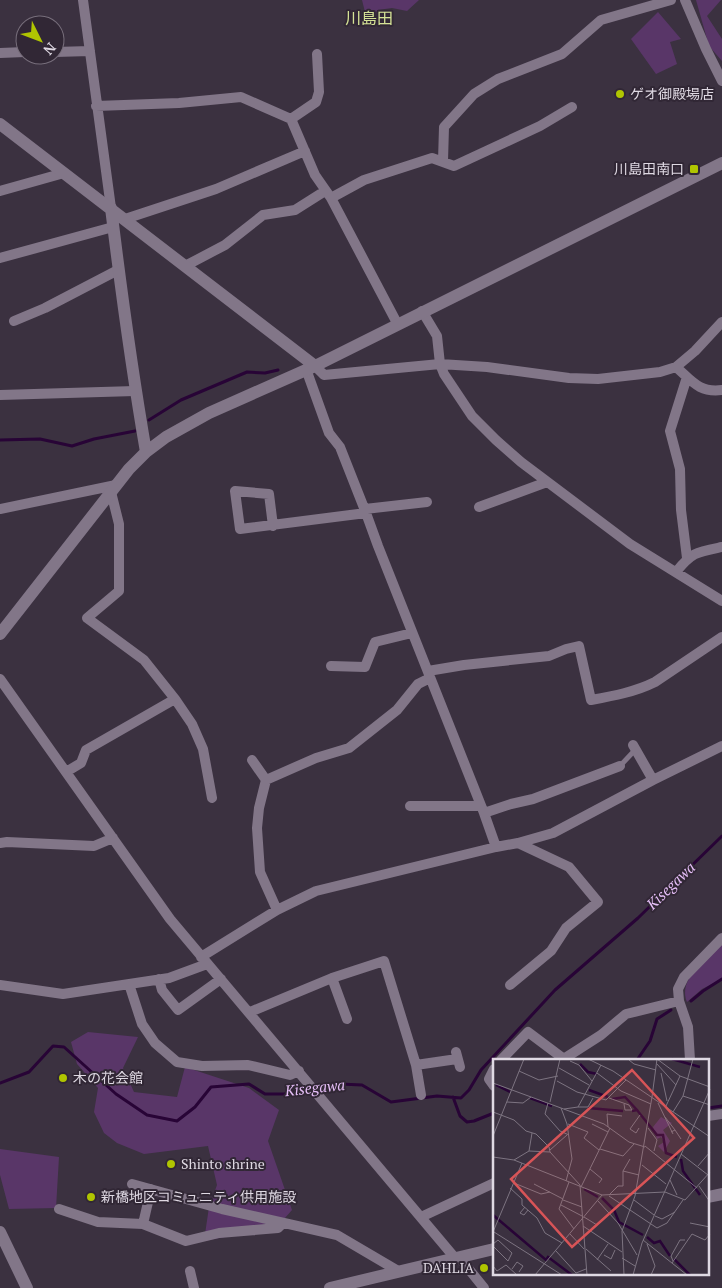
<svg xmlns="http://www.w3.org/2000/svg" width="722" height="1288" viewBox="0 0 722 1288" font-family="'PT Serif','Noto Sans JP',serif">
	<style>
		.green { fill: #593668 }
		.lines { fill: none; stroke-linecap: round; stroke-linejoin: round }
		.stream { stroke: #280436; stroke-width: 3 }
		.lane { stroke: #827688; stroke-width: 5 }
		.street { stroke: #827688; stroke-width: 10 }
		.secondary { stroke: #827688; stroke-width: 12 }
		.poi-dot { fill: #b0c501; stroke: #312735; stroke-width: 2 }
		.labels { text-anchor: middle; stroke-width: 4; stroke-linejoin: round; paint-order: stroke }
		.poi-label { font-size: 14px; fill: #dfd9e3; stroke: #312735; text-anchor: start }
		.water-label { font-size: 15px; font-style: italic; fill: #e5bef7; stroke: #312735 }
		.quarter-label { font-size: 16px; fill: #d5e396; stroke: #312735 }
		.inset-river { fill: none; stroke: #280436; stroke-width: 2.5 }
		.inset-road { fill: none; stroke: #7d7481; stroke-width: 1 }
		.view { fill: #d85457; fill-opacity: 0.15; stroke: #d85457; stroke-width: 2.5 }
		.inset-edge { fill: none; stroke: #dfd9e3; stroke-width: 2.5 }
	</style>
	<rect width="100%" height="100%" fill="#3b3140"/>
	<path class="green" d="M362 0H419L407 11 392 8 378 10 368 24Z
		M696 0H721L707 16 722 39V61L709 46Z
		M658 12 681 39 670 42 677 64 656 74 631 39Z
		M722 943V979L702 989 687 1002C677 979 708 957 722 943Z
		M88 1032 138 1037 123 1068 134 1092 177 1097 185 1067 249 1088 279 1110 268 1141 292 1210 277 1227 204 1241 209 1207 217 1185 208 1146 144 1154 117 1143 104 1133 94 1112 98 1088 77 1064 71 1042Z
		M0 1149 59 1157 56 1208 9 1209 0 1175Z"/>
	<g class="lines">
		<path class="stream" d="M149 420 181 400 247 372 265 373 278 370
			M0 440 40 439 72 446 94 439 135 431
			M691 1001 703 991 722 979
			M637 1060 650 1041 657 1019 671 1010
			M0 1083 29 1072 53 1046 64 1047 116 1094 147 1115 177 1121 195 1107 211 1087 249 1084 265 1094H284L309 1089
			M315 1088 340 1084 362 1085 391 1102 437 1096 461 1098 469 1090 481 1070 555 990 638 918 722 836
			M453 1097 460 1116 467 1122 474 1121 494 1113
			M708 1108 722 1106"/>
		<path class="lane" d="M620 766 635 750"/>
		<path class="street" d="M83 0 111 208
			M685 0 706 49 722 81
			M55 52 90 51
			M0 53 25 52
			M96 106 179 103 241 97 291 119 315 175 331 198 397 323
			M291 119 316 102 319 92 317 54
			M443 161 444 127 474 94 498 79 562 54 601 20 671 0
			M0 191 64 173
			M331 198 364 180 432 158 454 166 540 126 572 107
			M125 219 216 189 305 151
			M0 258 113 227
			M185 266 225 245 263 215 295 210 325 191
			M422 311 437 336 440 364 444 374 472 416 496 440 521 462 630 544 722 601
			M14 321 45 308 118 270
			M315 366 324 375 440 364 487 367 569 378 598 379 660 372 676 367 695 351 722 322
			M676 367C692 381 699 393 722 390
			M306 369 329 433 340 447 366 513 378 546 484 813 496 847
			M0 395 135 391
			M111 492 119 524V591L87 618 144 660 175 699 192 724 203 749 212 798
			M479 507 547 482
			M0 509 116 485
			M365 509 427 502
			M273 526 269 494 235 491 240 529 366 513
			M687 558 681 510 680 469 670 431 687 377
			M676 572C692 552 697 552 722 547
			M331 666 365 667 375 642 412 633
			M428 671 464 665 549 656 566 649 579 646 591 700C613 696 635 692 655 682L722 637
			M0 679 170 919 455 1258
			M633 745 653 780
			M252 760 266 780
			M66 772 81 763 86 750 175 699
			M410 806H481
			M484 813 511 804 533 799 620 766
			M0 843 7 842 94 846 113 838
			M277 910 260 872 257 828 259 808 266 780 316 758 349 748 397 710 418 684 430 678
			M201 957 277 910 316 891 496 847 518 843 553 833 653 780 722 746
			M159 979 162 990 178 1010 221 979
			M129 984 142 1024 155 1043 177 1062 202 1066 248 1065 290 1075 299 1071
			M0 985 63 994 169 978 207 964
			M510 985 551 951 566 928 598 902 569 867 518 843
			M250 1012 332 978
			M347 1019 332 978 384 961 416 1065 421 1095
			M456 1052 460 1067
			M501 1060 528 1032 564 1059
			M562 1060 601 1035 626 1014 679 1001
			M690 1060 688 1027 679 1001 678 989 684 977 722 938
			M416 1065 457 1059
			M494 1069 489 1079 494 1086
			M708 1116 722 1114
			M132 1184 222 1209 337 1235 400 1272
			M59 1209 98 1222 143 1224 151 1189
			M421 1217 494 1183
			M143 1224 186 1241 219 1233 278 1228 283 1223
			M459 1257 484 1288
			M190 1271 194 1288"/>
		<path class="secondary" d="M0 124 315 366
			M111 208C121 290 132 371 146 452
			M0 634 129 469 146 452 166 437 209 413 315 366 722 163
			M708 1197 722 1194
			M0 1232 27 1288
			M330 1288 494 1249"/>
	</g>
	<g class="poi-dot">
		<circle cx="620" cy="94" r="5"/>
		<rect x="689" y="164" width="10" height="10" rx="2.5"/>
		<circle cx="63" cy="1078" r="5"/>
		<circle cx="171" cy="1164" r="5"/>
		<circle cx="91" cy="1197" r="5"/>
		<circle cx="484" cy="1268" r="5"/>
	</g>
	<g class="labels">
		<g class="poi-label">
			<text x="630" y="99">ゲオ御殿場店</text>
			<text x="684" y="174" text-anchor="end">川島田南口</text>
			<text x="73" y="1083">木の花会館</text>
			<text x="181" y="1169">Shinto shrine</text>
			<text x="101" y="1202">新橋地区コミュニティ供用施設</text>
			<text x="474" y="1273" text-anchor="end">DAHLIA</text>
		</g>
		<g class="water-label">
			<text transform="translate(671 886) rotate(-44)" y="5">Kisegawa</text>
			<text transform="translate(315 1088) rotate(-6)" y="5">Kisegawa</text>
		</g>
		<g class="quarter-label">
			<text x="369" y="24">川島田</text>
		</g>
	</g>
	<g transform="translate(493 1059)">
		<rect width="216" height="216" fill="#3b3140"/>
		<path d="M168 58 179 64 170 71 177 82 171 93 165 87 171 83 168 78 164 80 160 68Z" fill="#593668"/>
		<path class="inset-river" d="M179 0 207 8M87 5 95 13 104 15M3 26 17 33M96 31 115 38M37 39 59 47M119 40 132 38 145 52M95 49 130 52M139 52 144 51 164 76H170L173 94 184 98M188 100 190 112 207 136M91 130 105 138M109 139 121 151 126 163 150 176M0 156 53 201 55 198 79 216M154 178 161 184 167 182 177 197M181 200 197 216"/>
		<path class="inset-road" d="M95 0 120 12 217 78M164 0 187 17 217 28M136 1 141 5 163 11M77 2 86 6 99 22M164 5 183 26M66 9 96 26M26 12 46 21 65 17M104 14 128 32 158 45M168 14 174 42M64 22 84 33 113 41 133 21M0 24 68 49 74 65 79 100 73 122M190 37 217 46M159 38 164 0M116 39 136 46 139 51H132L131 45M14 43 30 44 38 38M57 43 67 0M55 44 52 55 67 72 76 76M165 44 180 75M173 47 187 17M85 48H95L100 39M68 49 111 65 136 83 152 88M71 50 85 48 108 6M0 53 21 61 33 72 43 75 56 88 57 93M180 53 190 37 200 0M172 58 182 71M75 65 95 73 91 79 106 91M99 65 115 73M115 68 114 55 129 57M146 69 143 74 137 70 147 56M155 69 164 81 161 92M178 73 182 71 188 80M0 77 31 0M152 87 204 129M107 90 130 97 141 85M57 91 74 76M36 92 39 74M188 95 215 116M0 98 21 101 109 136 172 133 192 141 217 113M21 101 36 92 57 93 87 126 94 216M149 106 173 125M205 107 217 93M97 110 109 120 106 124M130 112 146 116M177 121 184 136M76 123 66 150 81 170M21 124 48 135 57 133M41 125 70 140M206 127 217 143M88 128 117 69M17 129 29 140V146L44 159 52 174 69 184M116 136 125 127H130V112L137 100M116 137 164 169 174 164 190 141M70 141 89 148M141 141 161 156M105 142 125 164 144 196M68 146 89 157M32 148 27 154 31 156 35 151M162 157 169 160 182 153M91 158 104 166M197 164 217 168M90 167 129 193M0 173 29 104M1 173 69 216M77 175 91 190M150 181 194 216M0 185 5 181 19 194 15 202 0 187M154 185 162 207 158 216M93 190 118 212M63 192 83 214 93 210M111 196 118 200 122 191M129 199 142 207M104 201 115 185M180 202 178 197 187 181H192M179 204 199 175 212 181 217 175M0 207 4 212 13 206 24 216M19 210 24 203 30 207 26 213M42 216 109 136M131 216 129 172 142 137 159 38M140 216 149 184 217 30"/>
		<path class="view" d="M139 11 201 79 79 188 18 120Z"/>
		<rect width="216" height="216" class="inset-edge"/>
	</g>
	<g transform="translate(40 40) rotate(132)"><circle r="24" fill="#312735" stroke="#776e7b"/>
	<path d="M0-4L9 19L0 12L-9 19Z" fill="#b0c501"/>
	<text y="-8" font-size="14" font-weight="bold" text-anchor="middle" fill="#dfd9e3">N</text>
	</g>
</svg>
